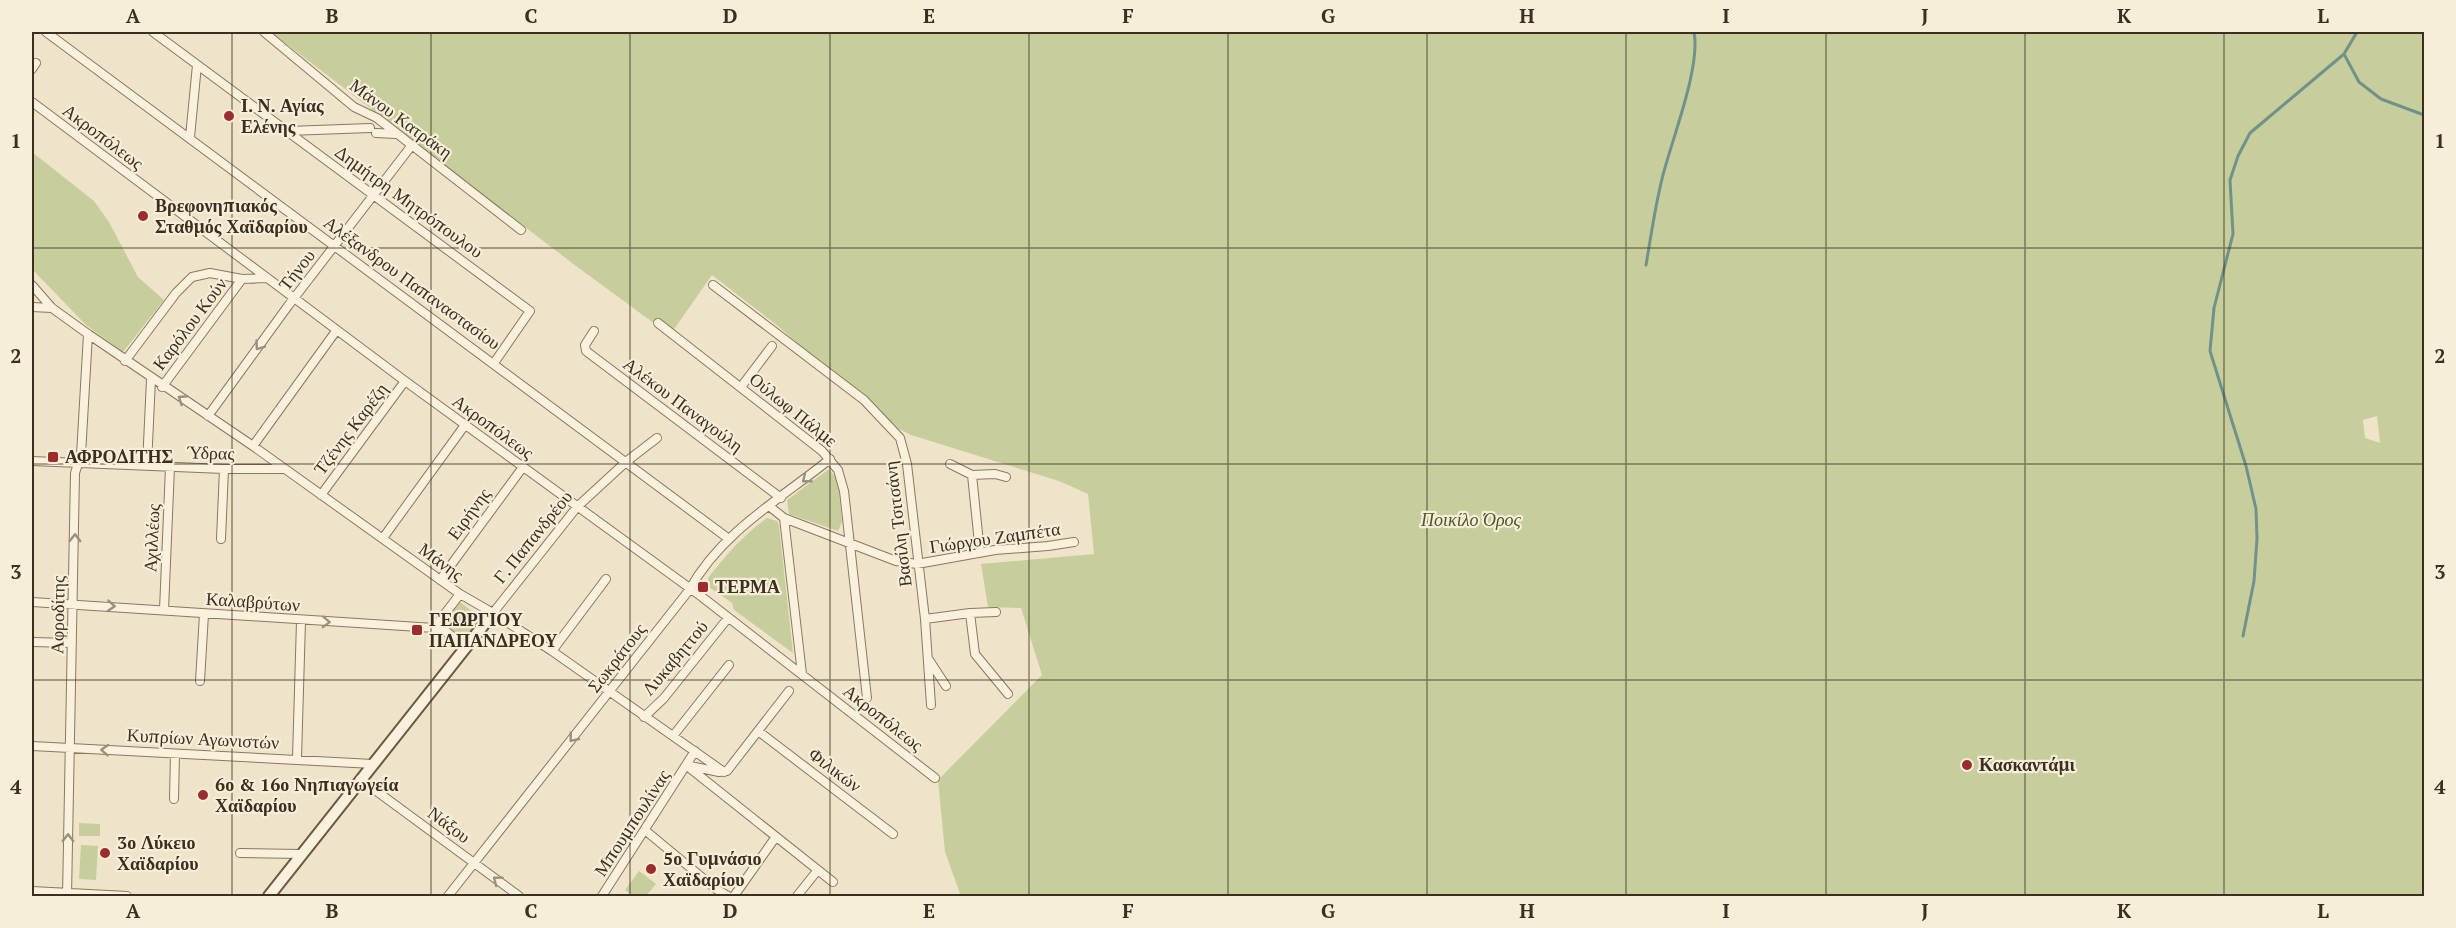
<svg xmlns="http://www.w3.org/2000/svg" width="2456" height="928" viewBox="0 0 2456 928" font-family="'PT Serif',serif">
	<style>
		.green { fill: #c7ce9c; fill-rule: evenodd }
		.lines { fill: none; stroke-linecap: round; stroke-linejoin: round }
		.stream { stroke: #70928a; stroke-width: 3 }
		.street-casing { stroke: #8c775d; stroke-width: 10 }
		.secondary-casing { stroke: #6e5840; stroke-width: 14 }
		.street { stroke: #f9f1dd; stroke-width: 8 }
		.secondary { stroke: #f9f1dd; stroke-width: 10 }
		.oneway { stroke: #9a907f }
		.grid { fill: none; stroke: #3c2f21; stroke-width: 1.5; stroke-opacity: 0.55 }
		.poi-dot { fill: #9b2e2d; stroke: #f6eed9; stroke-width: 2 }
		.labels { text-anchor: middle; stroke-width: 4.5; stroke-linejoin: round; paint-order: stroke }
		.poi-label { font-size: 18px; font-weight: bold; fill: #3c2f21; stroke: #f6eed9; text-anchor: start }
		.street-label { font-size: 18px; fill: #3c2f21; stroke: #f6eed9 }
		.park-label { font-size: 18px; font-style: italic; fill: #4b5927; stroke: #f6eed9 }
		.neatline { fill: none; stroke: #3c2f21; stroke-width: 2 }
		.grid-label { font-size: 20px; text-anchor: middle; font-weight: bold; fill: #3c2f21 }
	</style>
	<rect width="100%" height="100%" fill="#efe4c9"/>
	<path class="green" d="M271 32H2424V896H961L945 852 938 780 1042 675 1021 608 988 607 981 564 1094 554 1088 494 1059 481 911 435 889 424 779 327 712 275 670 335 572 263ZM2377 416 2380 443 2365 438 2363 420Z
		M32 152 94 201 109 222 138 277 164 300 123 352 86 325 32 269Z
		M829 469 838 481 842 522 838 531 789 514 787 500Z
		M767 518 777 521 779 526 793 653 734 610 732 603 709 587 708 578C726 555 743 535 767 518Z
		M459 601 480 618 464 640 442 624Z
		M79 823 100 824V836H79Z
		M81 845 98 846 96 880 79 879Z
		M639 871 656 884 646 896H633L625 890Z"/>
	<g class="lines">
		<path class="stream" d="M2344 54 2359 82 2381 99 2424 115
			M1646 265C1651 236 1655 207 1662 179 1671 141 1701 68 1694 32
			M2243 636 2254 581 2257 539 2256 509 2246 466 2210 351 2214 308 2233 234 2230 180 2238 156 2250 133 2344 54 2357 32"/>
		<g class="street-casing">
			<path id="street" d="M46 32 729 539
				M153 32 530 311 494 363
				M264 32 354 107 377 118 521 230
				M32 69 36 63
				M32 102 405 381 702 597 935 778
				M288 131 370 128
				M376 133 396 134
				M190 137 197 65
				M32 285 52 308 88 334 253 446 460 594 493 613 552 651 724 772
				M713 285 864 400 900 438 907 464 925 619 931 705
				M32 307 52 308
				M658 323 822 451 838 470 844 491 867 698
				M594 331 585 345 586 351 781 498
				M125 361 176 293 192 277 210 273 242 279 266 278
				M162 387 242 279
				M741 387 772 346
				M208 416 288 306 412 145
				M253 446 336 331
				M32 461 224 469H282
				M950 464 972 475 995 474 1006 477
				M147 465 151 379
				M972 475 980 553
				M321 495 405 381
				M769 506 784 518 802 674
				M784 518 896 561 917 564 995 550 1048 546 1074 542
				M383 538 465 425
				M221 539 224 469
				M440 580 523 467
				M32 602 434 628 444 630 466 647
				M164 610 170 467
				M493 613 577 507 627 461 657 438
				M970 613 975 654 1008 694
				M925 619 970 613 996 612
				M434 628 460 594
				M32 642 72 643
				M552 651 606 579
				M929 660 946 686
				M200 681 204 614
				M644 717 664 698 728 618
				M758 731 893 834
				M673 736 729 665
				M32 746 373 764
				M695 751 686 765 833 882
				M297 758 301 621
				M360 779 519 896
				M174 799 175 754
				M646 831 716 889 728 896
				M240 853 302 854
				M32 891 127 896
				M67 896 75 473 81 455 88 334
				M448 896 690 589C721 532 782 498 830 459
				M602 896 686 765 719 772 727 771 789 691
				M734 896 775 838
				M797 896 817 871"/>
		</g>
		<g class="secondary-casing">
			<path id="secondary" d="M269 896 493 613"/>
		</g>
		<use href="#street" class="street"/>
		<use href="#secondary" class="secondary"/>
	</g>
	<defs><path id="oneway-chevron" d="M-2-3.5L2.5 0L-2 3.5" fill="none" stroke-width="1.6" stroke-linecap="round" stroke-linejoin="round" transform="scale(1.5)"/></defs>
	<g class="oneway">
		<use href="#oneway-chevron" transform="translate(259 346) rotate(126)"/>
		<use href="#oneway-chevron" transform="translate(182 399) rotate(-147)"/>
		<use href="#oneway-chevron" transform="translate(806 479) rotate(142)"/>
		<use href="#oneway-chevron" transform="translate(75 538) rotate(-89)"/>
		<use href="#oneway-chevron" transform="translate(111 606) rotate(4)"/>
		<use href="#oneway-chevron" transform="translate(326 622) rotate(2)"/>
		<use href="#oneway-chevron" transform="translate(573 738) rotate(129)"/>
		<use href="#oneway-chevron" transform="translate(105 750) rotate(-177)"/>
		<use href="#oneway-chevron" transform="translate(68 838) rotate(-89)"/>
		<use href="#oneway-chevron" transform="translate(497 880) rotate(-143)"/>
	</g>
	<path class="grid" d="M232 32V896M431 32V896M630 32V896M830 32V896M1029 32V896M1228 32V896M1427 32V896M1626 32V896M1826 32V896M2025 32V896M2224 32V896M32 248H2424M32 464H2424M32 680H2424"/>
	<g class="poi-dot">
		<circle cx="229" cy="116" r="6"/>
		<circle cx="143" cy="216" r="6"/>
		<rect x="47" y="451" width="12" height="12" rx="3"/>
		<rect x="697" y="581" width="12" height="12" rx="3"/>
		<rect x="411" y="624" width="12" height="12" rx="3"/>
		<circle cx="1967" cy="765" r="6"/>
		<circle cx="203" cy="795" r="6"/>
		<circle cx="105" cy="853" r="6"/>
		<circle cx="651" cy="869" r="6"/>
	</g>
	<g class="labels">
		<g class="poi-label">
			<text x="241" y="112">Ι. Ν. Αγίας<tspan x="241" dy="21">Ελένης</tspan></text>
			<text x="155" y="212">Βρεφονηπιακός<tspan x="155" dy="21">Σταθμός Χαϊδαρίου</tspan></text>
			<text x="65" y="463">ΑΦΡΟΔΙΤΗΣ</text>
			<text x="715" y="593">ΤΕΡΜΑ</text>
			<text x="429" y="626">ΓΕΩΡΓΙΟΥ<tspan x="429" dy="21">ΠΑΠΑΝΔΡΕΟΥ</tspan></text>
			<text x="1979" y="771">Κασκαντάμι</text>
			<text x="215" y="791">6ο &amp; 16ο Νηπιαγωγεία<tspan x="215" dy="21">Χαϊδαρίου</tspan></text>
			<text x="117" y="849">3ο Λύκειο<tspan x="117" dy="21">Χαϊδαρίου</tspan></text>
			<text x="663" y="865">5ο Γυμνάσιο<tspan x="663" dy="21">Χαϊδαρίου</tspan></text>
		</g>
		<g class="street-label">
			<text transform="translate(401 119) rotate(36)" y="6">Μάνου Κατράκη</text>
			<text transform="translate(103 137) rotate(37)" y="6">Ακροπόλεως</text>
			<text transform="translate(409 202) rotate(36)" y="6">Δημήτρη Μητρόπουλου</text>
			<text transform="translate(297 270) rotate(-52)" y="6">Τήνου</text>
			<text transform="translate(412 283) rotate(36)" y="6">Αλέξανδρου Παπαναστασίου</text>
			<text transform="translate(190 324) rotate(-53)" y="6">Καρόλου Κούν</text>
			<text transform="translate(683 405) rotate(37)" y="6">Αλέκου Παναγούλη</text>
			<text transform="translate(793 410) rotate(39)" y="6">Ούλωφ Πάλμε</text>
			<text transform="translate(493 427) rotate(36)" y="6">Ακροπόλεως</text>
			<text transform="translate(351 429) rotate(-53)" y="6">Τζένης Καρέζη</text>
			<text transform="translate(211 453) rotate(2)" y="6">Ύδρας</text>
			<text transform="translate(469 514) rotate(-54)" y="6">Ειρήνης</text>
			<text transform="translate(898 524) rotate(-97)" y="6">Βασίλη Τσιτσάνη</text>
			<text transform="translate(533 537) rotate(-51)" y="6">Γ. Παπανδρέου</text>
			<text transform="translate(152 538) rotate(-87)" y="6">Αχιλλέως</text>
			<text transform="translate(995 538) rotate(-8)" y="6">Γιώργου Ζαμπέτα</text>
			<text transform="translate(441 562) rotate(36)" y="6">Μάνης</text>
			<text transform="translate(253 602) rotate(4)" y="6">Καλαβρύτων</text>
			<text transform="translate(58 615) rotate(-89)" y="6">Αφροδίτης</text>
			<text transform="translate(617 658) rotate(-52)" y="6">Σωκράτους</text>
			<text transform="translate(675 658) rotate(-50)" y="6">Λυκαβηττού</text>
			<text transform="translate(883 718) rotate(38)" y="6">Ακροπόλεως</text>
			<text transform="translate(203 739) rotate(3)" y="6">Κυπρίων Αγωνιστών</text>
			<text transform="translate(835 770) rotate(37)" y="6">Φιλικών</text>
			<text transform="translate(632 823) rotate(-57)" y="6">Μπουμπουλίνας</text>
			<text transform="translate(449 825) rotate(37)" y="6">Νάξου</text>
		</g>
		<g class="park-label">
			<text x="1471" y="526">Ποικίλο Όρος</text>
		</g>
	</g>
	<rect width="2456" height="928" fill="none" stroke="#f6eed9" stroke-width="66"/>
	<rect x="33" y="33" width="2390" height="862" class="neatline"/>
	<g class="grid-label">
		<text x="133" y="23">A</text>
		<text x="332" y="23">B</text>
		<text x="531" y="23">C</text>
		<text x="730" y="23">D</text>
		<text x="929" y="23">E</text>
		<text x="1128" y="23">F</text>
		<text x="1328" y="23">G</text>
		<text x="1527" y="23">H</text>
		<text x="1726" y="23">I</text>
		<text x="1925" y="23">J</text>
		<text x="2124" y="23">K</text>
		<text x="2323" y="23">L</text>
		<text x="16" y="148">1</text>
		<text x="2440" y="148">1</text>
		<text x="16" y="363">2</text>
		<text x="2440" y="363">2</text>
		<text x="16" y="579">3</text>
		<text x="2440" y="579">3</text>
		<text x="16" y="794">4</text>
		<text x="2440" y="794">4</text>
		<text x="133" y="918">A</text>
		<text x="332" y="918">B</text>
		<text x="531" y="918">C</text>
		<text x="730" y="918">D</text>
		<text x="929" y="918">E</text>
		<text x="1128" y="918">F</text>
		<text x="1328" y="918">G</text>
		<text x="1527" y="918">H</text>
		<text x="1726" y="918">I</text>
		<text x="1925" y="918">J</text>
		<text x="2124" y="918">K</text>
		<text x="2323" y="918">L</text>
	</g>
</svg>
